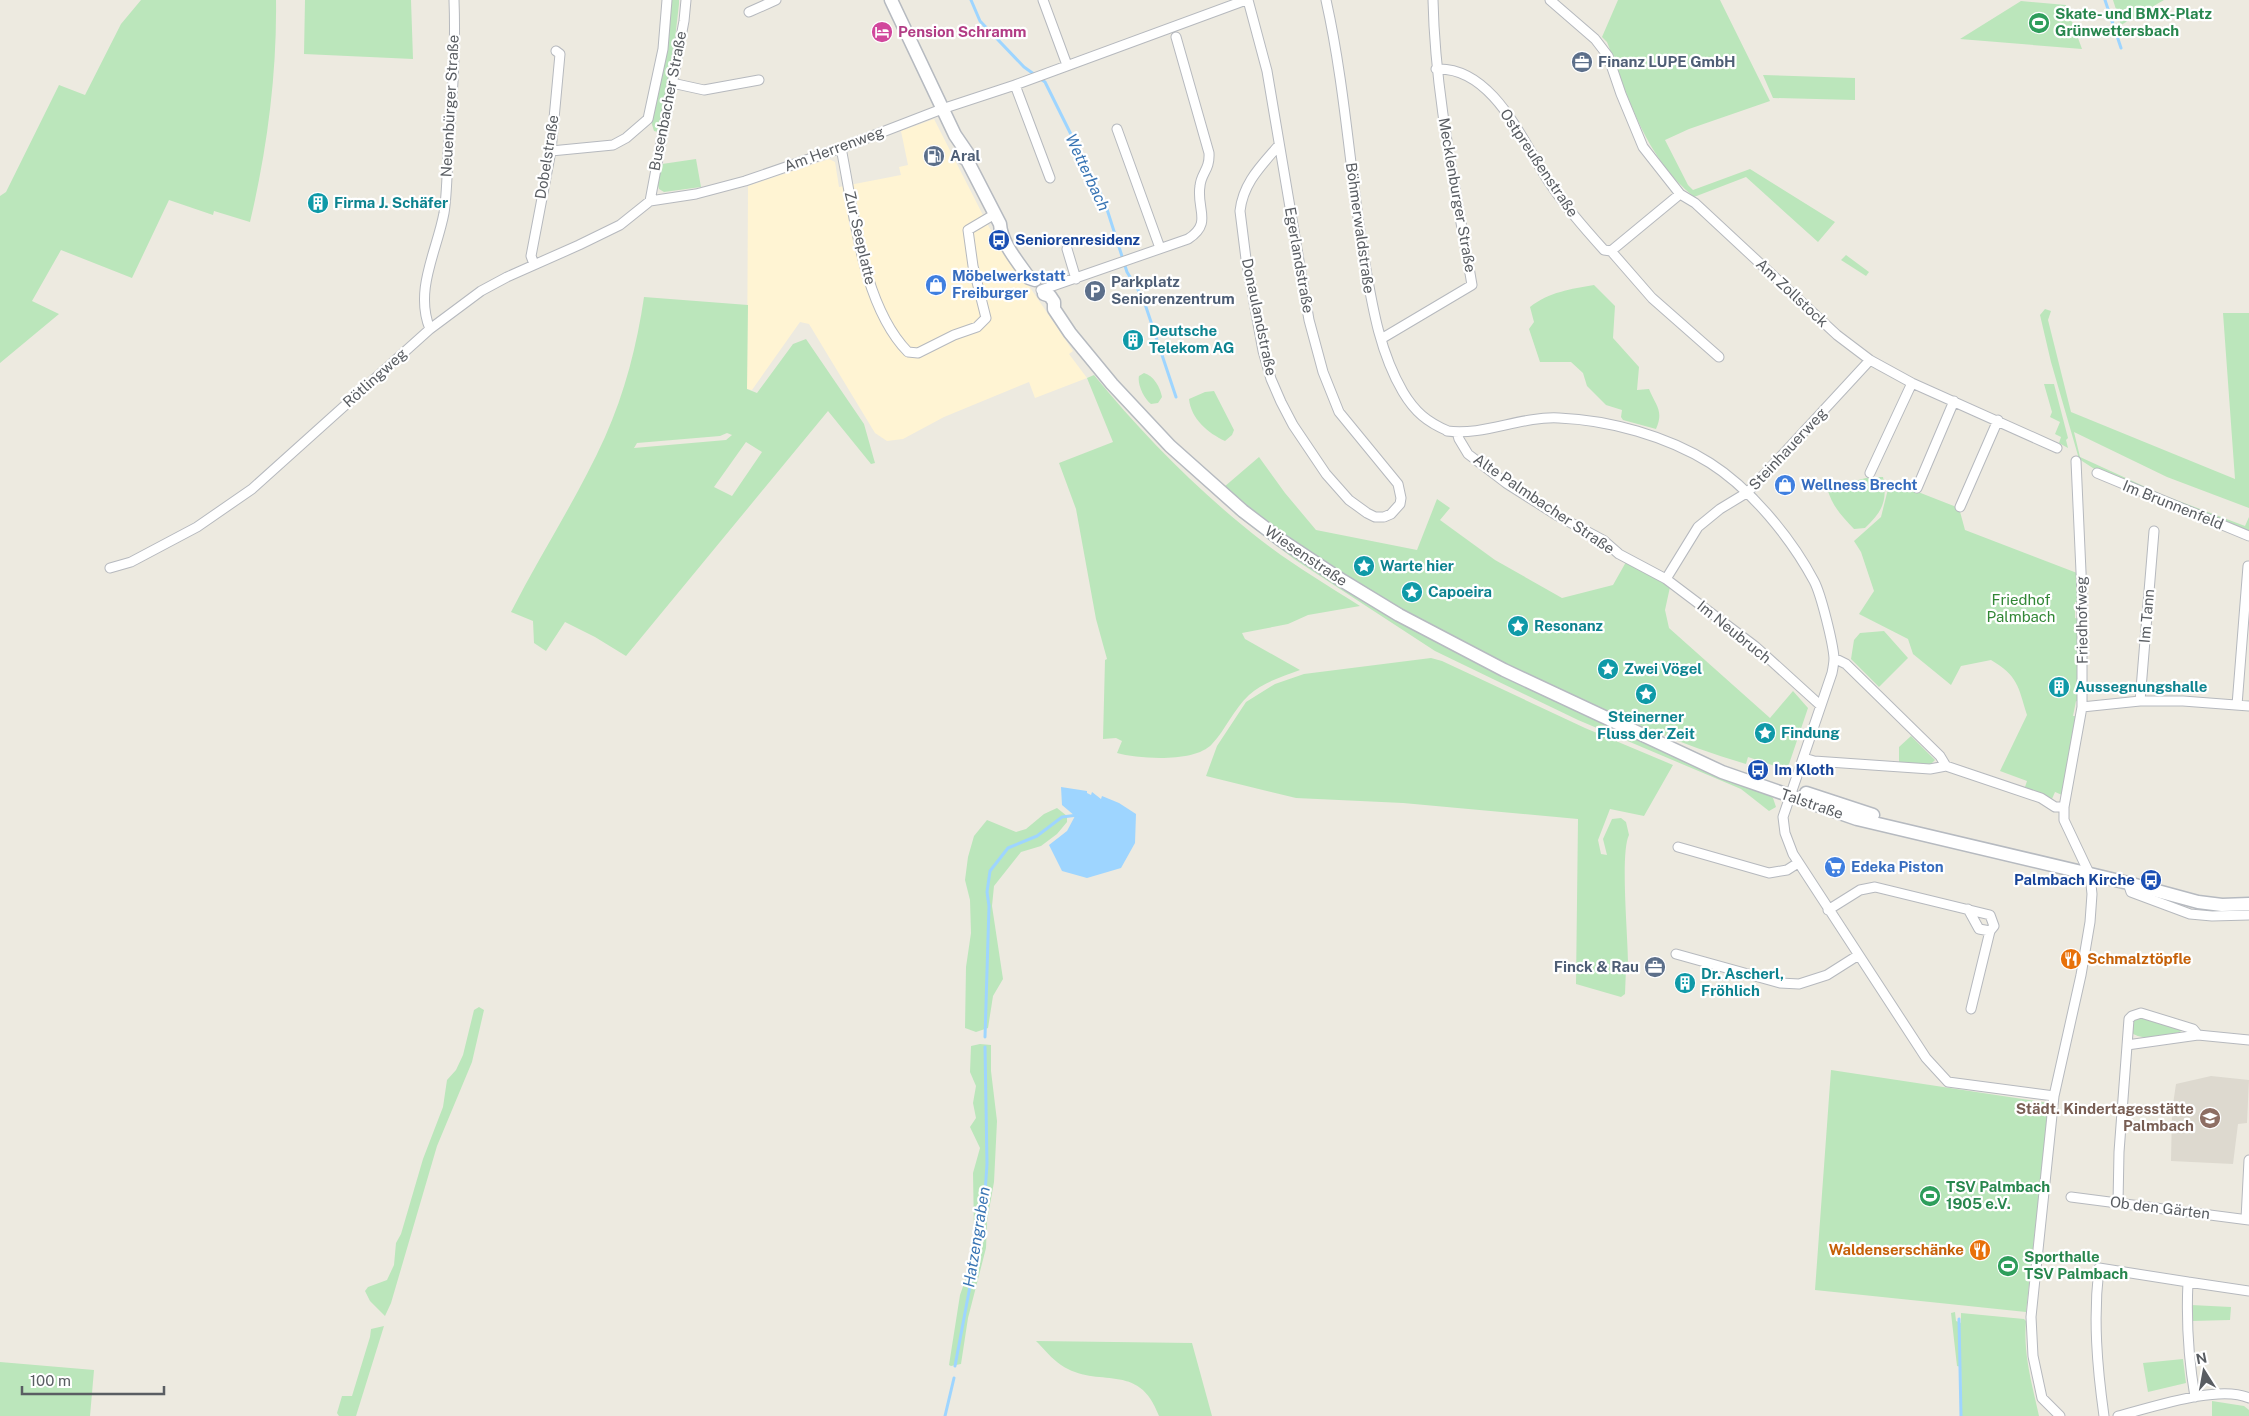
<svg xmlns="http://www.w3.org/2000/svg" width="2249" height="1416" viewBox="0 0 2249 1416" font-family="'Public Sans',sans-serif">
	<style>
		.commercial { fill: #fff4d3 }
		.education { fill: #ddd9cf }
		.green { fill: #bbe6bb; fill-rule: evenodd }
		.water { fill: #9ed5ff }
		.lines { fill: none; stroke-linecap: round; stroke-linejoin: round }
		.stream { stroke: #9ed5ff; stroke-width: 3 }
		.minor-casing { stroke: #b6b9be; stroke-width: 11 }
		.secondary-casing { stroke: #b6bac0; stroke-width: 15 }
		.minor { stroke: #fff; stroke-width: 9 }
		.secondary { stroke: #fff; stroke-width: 12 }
		.labels { text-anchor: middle; stroke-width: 4.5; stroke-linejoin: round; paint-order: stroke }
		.leisure-label { font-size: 15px; font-weight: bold; fill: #27864d; stroke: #fff; text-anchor: start }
		.hotel-label { font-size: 15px; font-weight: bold; fill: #b23c85; stroke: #fff; text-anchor: start }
		.service-label { font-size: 15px; font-weight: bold; fill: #4e5e75; stroke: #fff; text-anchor: start }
		.street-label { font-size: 15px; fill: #595d62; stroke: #fff }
		.culture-label { font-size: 15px; font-weight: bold; fill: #0d838f; stroke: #fff; text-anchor: start }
		.transit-label { font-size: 15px; font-weight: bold; fill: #164399; stroke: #fff; text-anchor: start }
		.shop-label { font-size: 15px; font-weight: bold; fill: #366cbe; stroke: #fff; text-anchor: start }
		.park-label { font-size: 15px; fill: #328736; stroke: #fff }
		.food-label { font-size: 15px; font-weight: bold; fill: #c56008; stroke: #fff; text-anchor: start }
		.education-label { font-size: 15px; font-weight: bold; fill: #785e54; stroke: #fff; text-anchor: end }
		.water-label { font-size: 16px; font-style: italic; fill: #3975b4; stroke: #fff }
	</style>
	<rect width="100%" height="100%" fill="#edeae0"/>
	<path class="commercial" d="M934 119 989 227 1073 351 1069 354 1087 378 1035 398 1029 382 944 417 903 439 887 441 875 433 809 324 800 322 752 390 747 389 748 186 829 159 835 162 839 187 901 175 899 167 908 165 901 131Z"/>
	<path class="education" d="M2211 1076 2249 1080 2247 1123 2238 1124 2233 1164 2171 1161 2172 1111 2176 1084Z"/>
	<path class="green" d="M141 0H276C277 74 267 150 250 222L214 211 213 215 169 200 132 278 61 250 32 301 59 314 0 363V196L6 192 59 85 85 95 121 24Z
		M305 0H411L413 59 304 54Z
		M670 0H679V4L673 56 658 132 654 131 650 118Z
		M1618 0H1720L1770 101 1689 129 1665 140 1688 185 1693 190 1750 169 1835 222 1818 242 1746 177 1694 197C1645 157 1629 99 1607 42L1602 37Z
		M2113 0H2164L2121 25Z
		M2021 1 2066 5 2082 49 1960 39Z
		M1763 75 1855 78V100L1773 98Z
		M696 159 701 187 664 192 659 189 658 185 662 164Z
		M1846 255 1869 272 1866 276 1841 260Z
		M1594 285 1615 306 1613 338 1639 367 1637 390 1649 389C1656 406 1664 411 1656 429L1623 420 1621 417 1622 410 1606 405 1587 386 1583 373 1571 362H1540L1529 329 1534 322 1530 307C1549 292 1571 289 1594 285Z
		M644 297 748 305 747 389 757 393 793 344 806 339 864 424 875 463 871 464 828 411 626 656 595 637 565 622 546 651 534 643 533 621 511 612C541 553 578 497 605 437 625 392 637 345 644 297ZM727 433 732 435 726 440 634 448 637 443 720 436ZM746 442 762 452 732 496 714 487Z
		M2045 309 2051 311 2048 320 2071 412 2235 479 2223 313H2249V508L2167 477 2074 432 2080 457 2163 495 2245 526 2249 517V533L2099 472 2079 459 2051 362 2040 315Z
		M1144 373C1154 376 1160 387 1162 397L1158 403 1151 404C1144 399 1137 384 1139 376Z
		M1094 375C1143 435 1200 493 1262 541 1293 565 1327 585 1360 606L1308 615 1288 624 1242 633 1245 639 1300 670C1282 677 1263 682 1249 695 1233 710 1226 729 1212 744 1195 763 1139 759 1117 753L1122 741 1116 738 1103 739 1105 660 1107 659 1096 619 1076 509 1059 463 1113 442 1087 378Z
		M2044 384H2054L2068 438 2066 440 2068 448 2059 443 2061 437 2055 434 2060 422 2050 417 2052 412Z
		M1214 391 1234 430 1232 435 1225 441C1208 433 1191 419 1189 399L1205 392Z
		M1259 457 1285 493 1316 530 1417 550 1437 499 1450 508 1440 520 1495 560 1562 598 1613 585 1626 562 1670 587 1665 610 1669 628 1770 718 1793 691 1808 708 1787 770 1748 757 1746 764C1681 745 1618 717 1557 688 1476 650 1394 611 1320 560 1287 537 1255 512 1224 487Z
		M1870 477H1883C1888 501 1882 512 1865 528L1854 529C1841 515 1832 506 1827 488Z
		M1890 481 1959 508 1965 530 2077 573 2079 602H2075V618L2080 619 2079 702 2076 701 2073 716H2076L2062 795 2046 788 2055 792 2052 799 2025 787 2027 781 2000 771 2027 715C2018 686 2018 676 1991 660L1961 666 1951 685 1913 654 1908 639 1859 614 1874 591 1861 552 1854 541 1881 517Z
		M1236 509 1381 609 1767 793 1773 798 1776 807 1769 811 1741 789 1578 720 1435 651 1294 559 1235 514 1232 510Z
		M1884 631 1908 658 1879 687 1851 659 1854 640 1860 633Z
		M1431 658 1442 661 1585 728 1673 765 1644 816 1610 809 1598 840 1601 854 1607 855 1603 839 1612 819 1621 818 1626 822 1629 835C1620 853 1628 936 1628 961L1624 966 1626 968 1625 994 1621 997 1576 984 1578 819 1403 803 1296 798 1206 776 1217 746 1246 702 1275 684 1304 674Z
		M1911 736 1935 760 1930 765 1899 763V747Z
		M1057 808 1067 816V822L1057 834 1041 846 1021 852 994 886 992 906 1003 979 993 996 988 1028 976 1032 965 1028 966 967 971 933 970 900 965 880 968 857 974 836 987 820 1016 832 1026 829 1044 814Z
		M479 1007 484 1010 472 1062 437 1146 391 1303 385 1316 370 1301 365 1291 368 1287 387 1280 394 1265 396 1243 401 1234 423 1159 443 1107 447 1080 456 1070 463 1055 474 1010Z
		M2139 1017 2184 1030C2171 1036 2144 1042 2132 1033V1020Z
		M980 1044 991 1045V1071L997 1121 994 1182 987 1221 986 1248 968 1318 961 1364 951 1366 949 1365 960 1295 966 1278 974 1231 973 1173 980 1148 970 1127 976 1118 973 1103 976 1086 970 1072 971 1046Z
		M1831 1070 2049 1103 2026 1312 1815 1290Z
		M2191 1305 2231 1307 2230 1320 2191 1321Z
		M1955 1312 1956 1321 1961 1323V1313L2024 1319 2026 1321C2023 1354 2032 1384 2039 1416H1962L1961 1367 1957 1366 1951 1313Z
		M384 1326 356 1416H339L337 1413 342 1396H352L370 1337 371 1329Z
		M1036 1341 1192 1343 1212 1416H1159C1139 1360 1098 1390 1061 1365 1052 1359 1044 1349 1036 1341Z
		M2183 1359 2186 1383 2148 1392 2143 1363Z
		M0 1362 94 1370 90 1416H0Z
		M2212 1401 2244 1406 2249 1410V1416H2212Z"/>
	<path class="water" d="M1061 787 1087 791V793L1091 795 1092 792 1101 799 1102 796 1119 803 1136 814 1135 843 1121 868 1087 878 1062 871 1049 845 1067 831 1075 816 1062 805Z"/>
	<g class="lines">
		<path class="stream" d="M971 0 980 21 1024 67 1045 82 1105 203 1127 272 1143 298 1176 397
			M2105 0 2121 48
			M985 1037 989 906 987 892 990 871 1008 848 1037 836 1062 817 1078 815
			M1959 1319 1961 1416
			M955 1366 977 1249 985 1193 987 1164 985 1047
			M945 1416 954 1378"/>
		<g class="minor-casing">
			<path id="minor" d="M1043 0 1067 65
				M1248 0 1267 71 1309 320 1323 372 1339 412 1398 484 1401 498 1400 504 1391 514 1384 517H1375L1367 513 1349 500 1326 474 1293 425 1281 402 1271 379 1263 351 1246 259 1240 211C1243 183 1261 166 1279 145
				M1326 0C1345 85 1350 173 1364 258 1372 304 1379 351 1403 392 1415 412 1427 422 1448 431
				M1550 0 1595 39 1608 56 1621 94 1643 147 1680 194 1695 203 1837 335 1870 360 1912 383 2057 448
				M749 12 776 0
				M1436 69C1494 66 1524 145 1551 185 1567 209 1585 229 1604 250L1611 251 1652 298 1719 357
				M672 83 704 90 759 80
				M1015 85 1050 178
				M1117 129 1160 248
				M841 148C854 211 862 305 908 352L918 353 954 335 977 327 986 318 973 266 968 230 995 214
				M551 151 613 145 626 138 648 119 663 49 667 0
				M650 201 684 21 686 0
				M1067 249 1076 279
				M1611 251 1680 194
				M534 264 531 256 551 151 560 54 556 51
				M1041 290 1188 239C1213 223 1196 209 1200 186 1201 173 1210 170 1209 153L1176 37
				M430 329C414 290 437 251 444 213 447 194 447 172 448 153 452 102 456 51 454 0
				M1381 339 1472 285C1456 190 1435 96 1433 0
				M1447 431C1484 436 1521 416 1559 418 1609 420 1667 436 1710 463 1751 489 1791 538 1814 581 1821 594 1833 643 1834 658 1834 662 1833 668 1832 673L1783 817 1785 833 1793 854 1926 1058 1948 1082 2054 1096
				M1457 432 1459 439 1468 454 1506 483 1558 516 1603 540 1619 554 1666 579 1756 647 1820 705
				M1870 473 1912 383
				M2097 473 2249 536
				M1917 488 1954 401
				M1960 507 1998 420
				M110 568 131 562 197 527 252 489 430 329 481 291 507 277 579 245 620 225 650 201 696 194 745 181 841 148 942 109 1015 85 1246 0
				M1666 579 1698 527 1720 509 1748 492 1870 360
				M1834 658 1846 664 1940 756 1946 766
				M2140 701 2154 531
				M2237 705 2248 566
				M2082 707 2140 701H2183L2249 706
				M1804 758 1814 761 1930 769 1946 766 2041 798 2055 807H2064
				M1678 847 1769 873 1787 870 1798 863
				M2128 883 2131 892 2190 914 2212 916 2249 915
				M1828 910 1860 890 1875 887 1990 915 1994 926 1990 931 1979 929 1968 909
				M1676 954 1780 983 1799 984 1827 975 1857 956
				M1971 1009 1990 931
				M2127 1045 2198 1035 2249 1040
				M2071 1197 2249 1220
				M2118 1203 2119 1152 2129 1019 2132 1016 2141 1013 2193 1029 2198 1035
				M2246 1219 2249 1160
				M2195 1397C2188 1356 2186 1323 2188 1282L2249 1291
				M2060 1416 2042 1398 2033 1356 2031 1317 2054 1096 2081 975 2090 922 2092 894 2090 875 2064 820V807L2082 707V594L2076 461
				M2104 1416C2097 1366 2093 1318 2099 1268L2188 1282
				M2118 1416C2150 1408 2219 1384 2249 1398"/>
		</g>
		<g class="secondary-casing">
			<path id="secondary" d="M891 0 955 135 968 154 967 160
				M961 156 967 160 1000 224C1001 243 1019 263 1029 278L1035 280
				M1044 294 1050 296 1054 302V309L1070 333 1112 384 1170 446 1243 511 1281 540 1343 581 1399 615 1504 670 1722 772 1857 819 2128 883 2198 902 2222 905 2249 904
				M1806 793 1873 815"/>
		</g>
		<use href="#minor" class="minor"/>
		<use href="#secondary" class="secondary"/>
	</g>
	<defs>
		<g id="stadium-disc" transform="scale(1.125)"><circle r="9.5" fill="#2e9e5b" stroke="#fff"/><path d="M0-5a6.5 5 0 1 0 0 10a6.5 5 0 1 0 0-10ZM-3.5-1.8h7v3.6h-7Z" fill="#fff"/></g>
		<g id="hotel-disc" transform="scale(1.125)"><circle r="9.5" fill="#d1479c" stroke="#fff"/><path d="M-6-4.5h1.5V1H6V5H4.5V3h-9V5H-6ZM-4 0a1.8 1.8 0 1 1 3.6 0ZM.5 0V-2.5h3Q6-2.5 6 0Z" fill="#fff"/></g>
		<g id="office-disc" transform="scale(1.125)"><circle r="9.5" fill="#5c6f8a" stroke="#fff"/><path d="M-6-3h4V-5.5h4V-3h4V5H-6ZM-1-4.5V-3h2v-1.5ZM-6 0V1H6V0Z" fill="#fff"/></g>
		<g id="fuel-disc" transform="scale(1.125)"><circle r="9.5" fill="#5c6f8a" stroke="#fff"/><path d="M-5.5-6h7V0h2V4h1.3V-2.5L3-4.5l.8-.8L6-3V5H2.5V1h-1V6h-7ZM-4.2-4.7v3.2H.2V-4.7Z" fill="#fff"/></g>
		<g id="building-disc" transform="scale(1.125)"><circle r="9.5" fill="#0f9aa8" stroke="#fff"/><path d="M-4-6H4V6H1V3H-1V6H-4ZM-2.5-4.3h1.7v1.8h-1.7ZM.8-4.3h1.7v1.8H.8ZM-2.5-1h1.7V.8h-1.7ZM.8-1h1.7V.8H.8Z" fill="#fff"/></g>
		<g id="bus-disc" transform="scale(1.125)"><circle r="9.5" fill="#1a4fb4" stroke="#fff"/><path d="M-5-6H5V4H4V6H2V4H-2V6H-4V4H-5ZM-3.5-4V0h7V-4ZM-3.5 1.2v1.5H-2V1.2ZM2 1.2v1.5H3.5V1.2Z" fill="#fff"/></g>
		<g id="shop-disc" transform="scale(1.125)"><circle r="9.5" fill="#3f7fe0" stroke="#fff"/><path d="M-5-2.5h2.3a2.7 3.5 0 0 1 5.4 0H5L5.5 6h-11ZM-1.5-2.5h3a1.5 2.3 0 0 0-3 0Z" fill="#fff"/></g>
		<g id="parking-disc" transform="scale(1.125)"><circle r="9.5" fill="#5c6f8a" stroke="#fff"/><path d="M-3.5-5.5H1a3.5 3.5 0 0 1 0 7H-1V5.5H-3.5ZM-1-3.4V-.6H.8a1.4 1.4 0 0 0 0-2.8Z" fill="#fff"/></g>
		<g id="sight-disc" transform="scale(1.125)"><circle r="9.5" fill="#0f9aa8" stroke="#fff"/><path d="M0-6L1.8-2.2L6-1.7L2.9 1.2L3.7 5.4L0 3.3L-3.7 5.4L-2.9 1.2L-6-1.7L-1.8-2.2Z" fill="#fff"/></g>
		<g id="supermarket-disc" transform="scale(1.125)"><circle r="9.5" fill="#3f7fe0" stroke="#fff"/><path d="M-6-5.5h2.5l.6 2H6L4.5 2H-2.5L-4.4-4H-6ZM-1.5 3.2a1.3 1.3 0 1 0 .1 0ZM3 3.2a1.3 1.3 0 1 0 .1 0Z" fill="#fff"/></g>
		<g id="restaurant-disc" transform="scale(1.125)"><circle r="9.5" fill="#e8710a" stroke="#fff"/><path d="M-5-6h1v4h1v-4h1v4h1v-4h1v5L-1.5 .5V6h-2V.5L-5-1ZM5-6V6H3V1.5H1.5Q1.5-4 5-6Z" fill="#fff"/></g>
		<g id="school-disc" transform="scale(1.125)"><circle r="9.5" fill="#8d6e63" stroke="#fff"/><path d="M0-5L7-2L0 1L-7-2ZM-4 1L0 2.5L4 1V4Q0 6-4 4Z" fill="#fff"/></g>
	</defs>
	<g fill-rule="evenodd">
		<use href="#stadium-disc" x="2039" y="23"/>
		<use href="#hotel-disc" x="882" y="32"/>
		<use href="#office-disc" x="1582" y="62"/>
		<use href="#fuel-disc" x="934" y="156"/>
		<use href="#building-disc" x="318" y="203"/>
		<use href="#bus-disc" x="999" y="240"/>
		<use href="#shop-disc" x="936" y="285"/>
		<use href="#parking-disc" x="1095" y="291"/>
		<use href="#building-disc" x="1133" y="340"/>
		<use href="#shop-disc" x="1785" y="485"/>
		<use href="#sight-disc" x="1364" y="566"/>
		<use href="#sight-disc" x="1412" y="592"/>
		<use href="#sight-disc" x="1518" y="626"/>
		<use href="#sight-disc" x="1608" y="669"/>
		<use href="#building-disc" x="2059" y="687"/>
		<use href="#sight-disc" x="1646" y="694"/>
		<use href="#sight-disc" x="1765" y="733"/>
		<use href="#bus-disc" x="1758" y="770"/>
		<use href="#supermarket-disc" x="1835" y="867"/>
		<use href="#bus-disc" x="2151" y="880"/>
		<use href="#restaurant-disc" x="2071" y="959"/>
		<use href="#office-disc" x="1655" y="967"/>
		<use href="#building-disc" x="1685" y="983"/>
		<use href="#school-disc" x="2210" y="1118"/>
		<use href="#stadium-disc" x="1930" y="1196"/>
		<use href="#restaurant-disc" x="1980" y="1250"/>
		<use href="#stadium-disc" x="2008" y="1266"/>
	</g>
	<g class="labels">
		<g class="leisure-label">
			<text x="2055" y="19">Skate- und BMX-Platz<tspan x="2055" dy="17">Grünwettersbach</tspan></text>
			<text x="1946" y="1192">TSV Palmbach<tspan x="1946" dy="17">1905 e.V.</tspan></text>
			<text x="2024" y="1262">Sporthalle<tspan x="2024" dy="17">TSV Palmbach</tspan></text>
		</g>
		<g class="hotel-label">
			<text x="898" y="37">Pension Schramm</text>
		</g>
		<g class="service-label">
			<text x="1598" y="67">Finanz LUPE GmbH</text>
			<text x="950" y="161">Aral</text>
			<text x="1111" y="287">Parkplatz<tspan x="1111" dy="17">Seniorenzentrum</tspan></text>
			<text x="1639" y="972" text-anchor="end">Finck &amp; Rau</text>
		</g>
		<g class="street-label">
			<text transform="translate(668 101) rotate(-79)" y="5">Busenbacher Straße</text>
			<text transform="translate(450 106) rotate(-87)" y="5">Neuenbürger Straße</text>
			<text transform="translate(834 149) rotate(-20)" y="5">Am Herrenweg</text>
			<text transform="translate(547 157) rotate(-81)" y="5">Dobelstraße</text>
			<text transform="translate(1539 163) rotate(56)" y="5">Ostpreußenstraße</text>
			<text transform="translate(1457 195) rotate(80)" y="5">Mecklenburger Straße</text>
			<text transform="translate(1360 228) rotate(82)" y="5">Böhmerwaldstraße</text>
			<text transform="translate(860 238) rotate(77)" y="5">Zur Seeplatte</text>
			<text transform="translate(1299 260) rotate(80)" y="5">Egerlandstraße</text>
			<text transform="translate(1792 293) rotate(43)" y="5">Am Zollstock</text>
			<text transform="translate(1259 317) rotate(78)" y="5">Donaulandstraße</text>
			<text transform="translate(375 378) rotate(-42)" y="5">Rötlingweg</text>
			<text transform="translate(1788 449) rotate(-47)" y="5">Steinhauerweg</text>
			<text transform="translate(1544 504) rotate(34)" y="5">Alte Palmbacher Straße</text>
			<text transform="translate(2173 505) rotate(22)" y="5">Im Brunnenfeld</text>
			<text transform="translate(1306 556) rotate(34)" y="5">Wiesenstraße</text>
			<text transform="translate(2147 616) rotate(-85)" y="5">Im Tann</text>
			<text transform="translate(2082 620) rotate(-91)" y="5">Friedhofweg</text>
			<text transform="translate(1734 632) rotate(39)" y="5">Im Neubruch</text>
			<text transform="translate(1812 804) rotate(19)" y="5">Talstraße</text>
			<text transform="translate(2160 1208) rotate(7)" y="5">Ob den Gärten</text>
		</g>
		<g class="culture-label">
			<text x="334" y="208">Firma J. Schäfer</text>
			<text x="1149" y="336">Deutsche<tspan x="1149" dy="17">Telekom AG</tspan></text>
			<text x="1380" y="571">Warte hier</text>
			<text x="1428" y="597">Capoeira</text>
			<text x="1534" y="631">Resonanz</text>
			<text x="1624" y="674">Zwei Vögel</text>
			<text x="2075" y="692">Aussegnungshalle</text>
			<text x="1646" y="722" text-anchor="middle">Steinerner<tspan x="1646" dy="17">Fluss der Zeit</tspan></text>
			<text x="1781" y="738">Findung</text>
			<text x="1701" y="979">Dr. Ascherl,<tspan x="1701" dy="17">Fröhlich</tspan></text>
		</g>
		<g class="transit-label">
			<text x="1015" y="245">Seniorenresidenz</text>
			<text x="1774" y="775">Im Kloth</text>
			<text x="2135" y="885" text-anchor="end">Palmbach Kirche</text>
		</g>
		<g class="shop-label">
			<text x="952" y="281">Möbelwerkstatt<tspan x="952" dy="17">Freiburger</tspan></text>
			<text x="1801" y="490">Wellness Brecht</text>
			<text x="1851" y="872">Edeka Piston</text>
		</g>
		<g class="park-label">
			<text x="2021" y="605">Friedhof<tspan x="2021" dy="17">Palmbach</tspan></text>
		</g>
		<g class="food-label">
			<text x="2087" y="964">Schmalztöpfle</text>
			<text x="1964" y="1255" text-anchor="end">Waldenserschänke</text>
		</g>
		<g class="education-label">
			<text x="2194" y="1114">Städt. Kindertagesstätte<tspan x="2194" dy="17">Palmbach</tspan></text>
		</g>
		<g class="water-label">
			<text transform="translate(1088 172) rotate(65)" y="6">Wetterbach</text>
			<text transform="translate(976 1237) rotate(-81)" y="6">Hatzengraben</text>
		</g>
	</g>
	<g transform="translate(2204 1371) rotate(349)" stroke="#ffffff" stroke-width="4" paint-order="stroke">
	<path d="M0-4L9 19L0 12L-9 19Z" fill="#595d62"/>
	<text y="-8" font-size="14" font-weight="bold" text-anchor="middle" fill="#595d62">N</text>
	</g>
	<path d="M22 1386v8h142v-8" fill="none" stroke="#595d62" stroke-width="2.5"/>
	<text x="30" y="1386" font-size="15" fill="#595d62" stroke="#ffffff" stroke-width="4" paint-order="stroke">100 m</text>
</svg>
